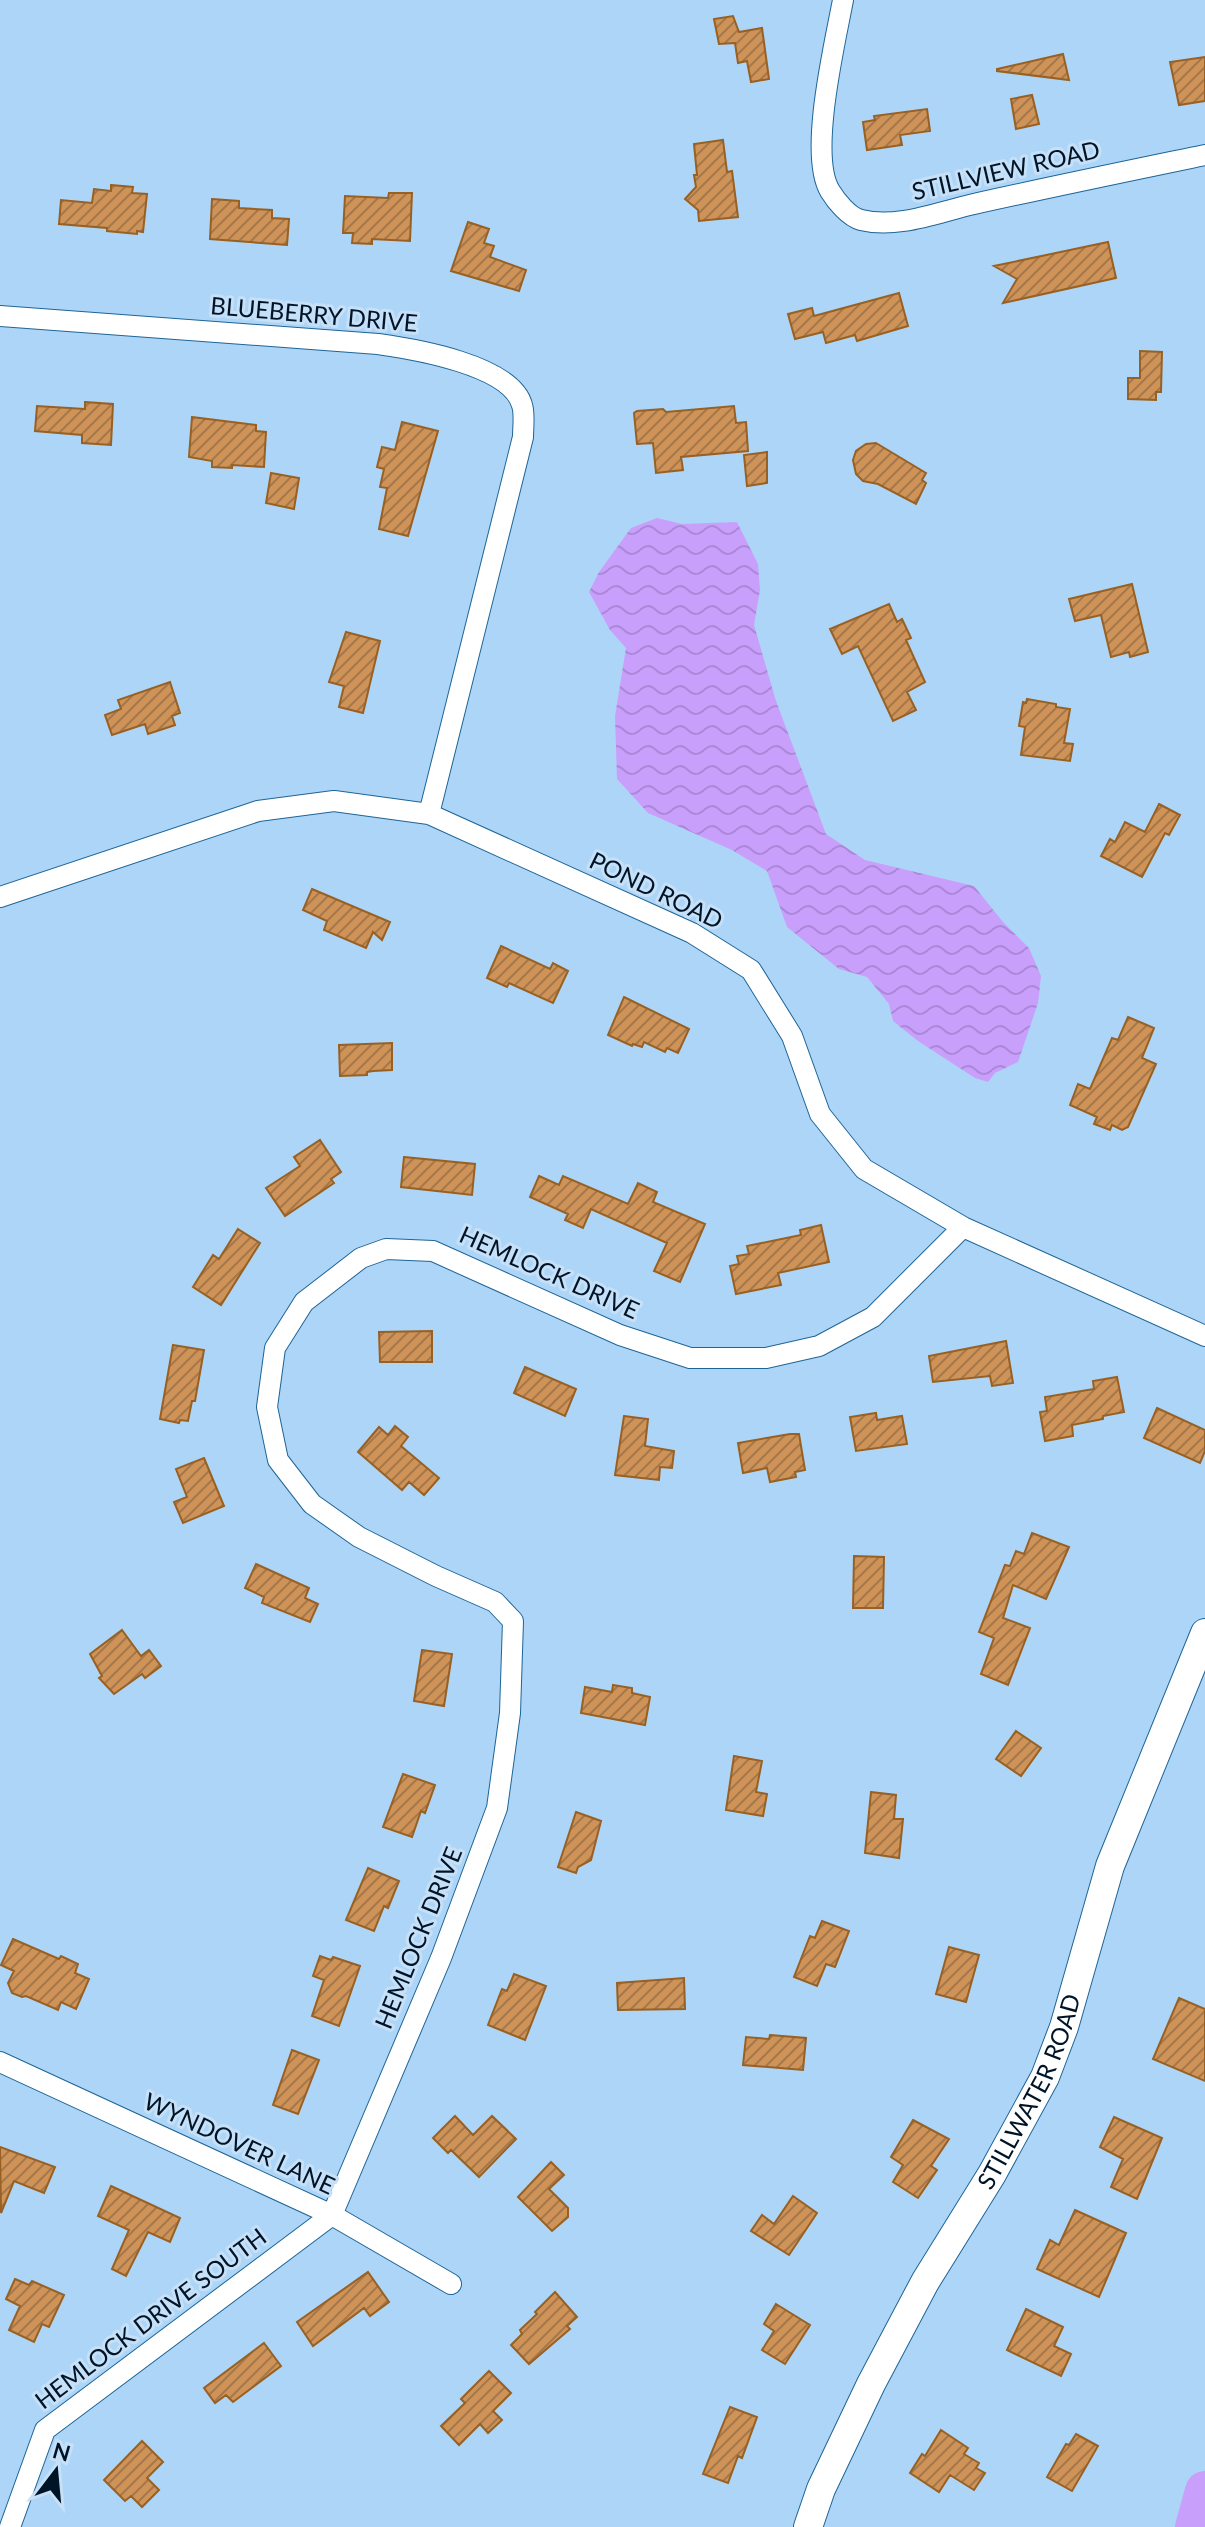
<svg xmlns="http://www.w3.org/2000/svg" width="1205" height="2527" viewBox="0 0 1205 2527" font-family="Lato,sans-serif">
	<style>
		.water { fill: url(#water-waves) }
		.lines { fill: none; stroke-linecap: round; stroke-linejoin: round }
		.river { stroke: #c99ffc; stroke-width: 40 }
		.building { fill: url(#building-hatch); stroke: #986022; stroke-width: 2 }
		.minor-casing { stroke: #1e6597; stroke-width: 22 }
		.secondary-casing { stroke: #1e6597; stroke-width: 30 }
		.minor { stroke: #fff; stroke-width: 20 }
		.secondary { stroke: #fff; stroke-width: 28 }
		.labels { text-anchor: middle; stroke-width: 6; stroke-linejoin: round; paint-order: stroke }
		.street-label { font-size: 24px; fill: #001428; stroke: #c6e0f7 }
	</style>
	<defs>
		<pattern id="water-waves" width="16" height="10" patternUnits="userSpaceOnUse" patternTransform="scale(2)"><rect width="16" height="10" fill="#c99ffc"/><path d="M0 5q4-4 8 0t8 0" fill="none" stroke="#ab88d8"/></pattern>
		<pattern id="building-hatch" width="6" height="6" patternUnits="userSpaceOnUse" patternTransform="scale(2)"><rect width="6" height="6" fill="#cf9358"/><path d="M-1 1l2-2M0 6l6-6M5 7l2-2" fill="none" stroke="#a67749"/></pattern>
	</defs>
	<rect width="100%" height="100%" fill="#add5f7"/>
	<path class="water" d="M657 518 682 524 737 522 758 564 760 590 754 625 776 701 826 834 865 860 974 886 1003 922 1029 948 1041 976 1038 1003 1018 1062 995 1073 988 1082 975 1078 918 1041 893 1021 889 1004 867 977 839 969 787 927 767 871 732 850 648 813 617 779 615 716 626 648 610 630 589 592 599 572 631 528Z"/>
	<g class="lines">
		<path class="river" d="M1195 2527 1205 2491"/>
	</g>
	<path class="building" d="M733 16 739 32 762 28 769 79 751 82 747 61 738 63 735 43 719 44 714 19Z
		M1063 54 1069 80 997 71V69Z
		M1205 57V101L1179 105 1170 62Z
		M1032 95 1039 124 1016 129 1011 99Z
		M927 109 930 131 900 135 902 145 867 150 863 122 875 120 874 116Z
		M723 140 727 172 732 171 738 217 699 221 698 210 685 199 696 187 694 175H697L694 144Z
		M111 185 133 187 132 193 147 194 143 232 137 231V234L107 231V228L59 224 61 200 92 203 94 189 111 191Z
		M389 193H412L410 241 372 239V244L352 243 353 233H343L345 196 388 198Z
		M212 199 239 201V208L272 210V218L289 219 287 245 210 239Z
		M468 222 489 229 484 243 494 246 490 257 526 270 519 291 451 271Z
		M1108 242 1116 278 1003 303 1017 279 994 266Z
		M899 293 908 326 857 341 855 335 826 343 823 332 795 339 788 314 812 308 814 316Z
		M1140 351 1162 352 1161 392H1156V400L1128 399V378H1140Z
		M85 402 113 404 111 445 82 443V435L35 431 37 406 85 409Z
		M734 406 736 423 746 422 748 451 681 457 683 470 656 473 653 443 637 444 634 413 637 411 663 409 666 412Z
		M192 417 256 425V431L266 432 264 467 232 465V468L212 467V461L189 457Z
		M402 422 438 431 408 536 379 529 387 488 380 487 384 469 377 467 382 447 395 450Z
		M876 443 926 473 922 480 926 483 916 504 878 484 863 481 856 474 853 460 856 451 866 444Z
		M767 452V483L747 486 744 455Z
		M271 473 299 478 294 509 266 503Z
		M1132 584 1148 652 1130 657 1129 652 1111 657 1101 615 1075 621 1069 599Z
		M889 604 897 622 902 619 911 638 906 640 925 682 907 692 916 710 893 721 858 646 842 654 830 629Z
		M346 632 380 641 363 713 339 707 344 686 329 682Z
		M170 682 180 713 172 716 175 725 148 734 145 724 112 735 105 715 121 709 118 700Z
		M1027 699 1056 704V707L1070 709 1064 743 1073 744 1070 761 1021 755 1025 727 1019 726 1023 702 1026 703Z
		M1159 804 1180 815 1169 835 1165 833 1142 877 1101 856 1110 839 1115 842 1125 822 1145 832Z
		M312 889 390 922 382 940 373 932 366 948 324 930 327 921 303 910Z
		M501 946 550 969 553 963 568 971 553 1003 509 983 507 987 487 978Z
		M624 997 689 1029 678 1053 667 1048 665 1052 644 1042 642 1047 633 1044 632 1046 608 1035Z
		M1128 1017 1154 1028 1142 1058 1156 1064 1128 1127 1122 1130 1112 1125 1110 1130 1094 1124 1097 1117 1070 1105 1078 1084 1090 1089 1112 1038 1118 1040Z
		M392 1043V1070L373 1071 367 1072V1075L340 1076 339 1045Z
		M320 1140 341 1172 331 1179 334 1183 285 1216 266 1188 300 1166 294 1157Z
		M404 1157 475 1164 472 1195 401 1187Z
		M539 1176 559 1185 563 1176 628 1204 638 1183 657 1192 653 1202 705 1224 680 1282 654 1271 667 1243 591 1209 583 1228 565 1220 568 1214 530 1197Z
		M821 1225 829 1262 778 1273 781 1285 736 1294 730 1266 739 1264 737 1256 749 1254 747 1246 801 1235 800 1230Z
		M238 1229 260 1243 221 1305 193 1287 213 1255 219 1259Z
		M432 1331V1362H380L379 1332Z
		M1006 1341 1013 1383 992 1386 990 1376 933 1382 929 1356Z
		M173 1345 204 1350 195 1401H192L188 1421 180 1420 179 1423 160 1419Z
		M525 1367 576 1389 565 1416 514 1393Z
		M1117 1377 1124 1412 1103 1416V1419L1072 1425 1073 1436 1045 1441 1040 1412 1047 1411 1045 1397 1094 1389 1093 1381Z
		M1157 1408 1205 1430V1451L1200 1463 1144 1438Z
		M876 1413 877 1420 902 1416 907 1444 856 1451 850 1417Z
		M624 1416 648 1419 645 1446 674 1451 672 1468 660 1467 659 1480 615 1475Z
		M395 1426 408 1437 401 1446 439 1478 424 1495 409 1482 402 1490 358 1452 379 1427 388 1435Z
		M790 1434H799L805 1470 795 1472 796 1477 770 1482 767 1468 743 1473 738 1443Z
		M204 1458 224 1506 183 1523 174 1502 187 1497 176 1469Z
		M1032 1533 1069 1547 1046 1599 1013 1585 1003 1618 1030 1628 1008 1685 981 1674 994 1638 979 1632 1005 1565 1010 1566 1016 1551 1024 1554Z
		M854 1556 884 1557 883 1608H853Z
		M256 1564 309 1588 305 1598 318 1604 310 1622 262 1603 264 1597 245 1588Z
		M122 1630 141 1656 149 1650 161 1666 145 1678 142 1674 114 1694 99 1678 102 1676 90 1654Z
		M422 1650 452 1654 444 1706 414 1701Z
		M613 1685 632 1688V1693L650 1697 645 1725 581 1713 585 1687 612 1692Z
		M1016 1731 1041 1748 1021 1776 996 1759Z
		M734 1756 762 1761 756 1792 767 1794 763 1816 726 1810Z
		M403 1774 435 1785 425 1813 421 1811 412 1837 383 1827Z
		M871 1792 896 1795 894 1819H903L899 1858 865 1853Z
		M576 1812 601 1821 591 1860 578 1867 576 1873 558 1867Z
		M368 1868 399 1881 388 1908 384 1906 374 1931 346 1920Z
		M822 1921 849 1931 835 1967 826 1964 817 1986 794 1977 810 1936 815 1938Z
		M13 1939 59 1959 61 1956 78 1964 75 1973 89 1979 76 2009 61 2002 58 2010 26 1996 22 1997 12 1993 8 1983 14 1971 1 1965Z
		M949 1947 979 1955 966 2002 936 1994Z
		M320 1956 331 1960 333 1957 360 1966 339 2026 312 2016 324 1980 313 1976Z
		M514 1974 546 1986 525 2040 488 2025 502 1989 507 1991Z
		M684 1978 685 2009 618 2010 617 1983Z
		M1179 1998 1205 2009V2081L1153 2059Z
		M770 2035 806 2038 803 2070 743 2065 746 2037 769 2039Z
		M292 2050 319 2060 298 2114 273 2105Z
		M455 2116 473 2135 492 2116 516 2139 479 2177 451 2150 448 2153 433 2138Z
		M1114 2117 1162 2138 1137 2199 1111 2187 1123 2159 1100 2147Z
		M913 2120 949 2139 931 2166 937 2170 918 2198 893 2182 903 2165 891 2157Z
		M0 2147 55 2167 44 2193 14 2181 1 2213Z
		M551 2162 564 2175 549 2189 568 2208V2217L552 2231 518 2197Z
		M111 2186 180 2218 170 2242 148 2232 126 2276 112 2269 129 2230 98 2216Z
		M793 2196 817 2213 789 2255 751 2231 762 2215 774 2224Z
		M1075 2210 1126 2233 1099 2297 1037 2269 1050 2240 1059 2245Z
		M368 2272 389 2302 370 2316 364 2308 313 2346 297 2322Z
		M15 2279 29 2285 32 2281 64 2295 49 2327 42 2324 34 2342 9 2330 20 2306 6 2299Z
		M555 2292 577 2317 567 2326 570 2329 529 2364 511 2345 522 2334 520 2330 537 2314 535 2312Z
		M776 2304 810 2325 785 2364 762 2350 774 2331 764 2324Z
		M1026 2309 1063 2327 1054 2346 1071 2354 1061 2376 1007 2350Z
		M264 2343 281 2366 233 2402 226 2395 215 2403 204 2388Z
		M489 2371 511 2393 493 2411 502 2420 488 2433 480 2424 459 2445 441 2426 465 2403 461 2399Z
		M730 2407 757 2417 742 2458 738 2456 728 2483 703 2474Z
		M941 2430 968 2448 964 2454 979 2463 976 2468 985 2473 974 2490 950 2475 939 2492 910 2473 922 2454 925 2456Z
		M1076 2434 1098 2446 1072 2491 1047 2477 1066 2444 1069 2445Z
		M142 2441 163 2462 147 2478 159 2490 142 2507 131 2496 125 2501 104 2480Z"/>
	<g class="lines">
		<g class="minor-casing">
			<path id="minor" d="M843 0C835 43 808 155 830 191 836 201 849 217 861 220 898 229 938 212 974 204 1050 187 1128 171 1205 155
				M0 316 378 344C414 349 511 365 522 405 525 414 523 427 523 437L429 814
				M0 897 258 811 334 801 429 814 692 933 751 970 792 1036 820 1114 864 1169 963 1227 1205 1336
				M0 2062 332 2215 451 2284
				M10 2527 45 2430 332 2215 441 1958 497 1808 510 1713 513 1621 495 1602 436 1576 359 1537 312 1504 278 1460 267 1407 275 1348 304 1302 361 1258 386 1249 433 1251 620 1335 690 1358H766L819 1346 873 1317 963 1227"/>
		</g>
		<g class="secondary-casing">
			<g id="secondary">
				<path id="s1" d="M808 2527 821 2489 871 2384 925 2282 992 2174 1045 2077 1064 2027 1110 1866 1205 1633"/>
			</g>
		</g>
		<use href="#minor" class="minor"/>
		<use href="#secondary" class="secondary"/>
	</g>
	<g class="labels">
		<g class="street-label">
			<text transform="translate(1006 171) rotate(-13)" y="8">STILLVIEW ROAD</text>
			<text transform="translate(314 315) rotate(5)" y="8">BLUEBERRY DRIVE</text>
			<text transform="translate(656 891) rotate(26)" y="8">POND ROAD</text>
			<text transform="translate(549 1273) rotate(24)" y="8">HEMLOCK DRIVE</text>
			<text transform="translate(419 1938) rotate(-68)" y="8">HEMLOCK DRIVE</text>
			<text dy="8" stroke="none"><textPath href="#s1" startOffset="490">STILLWATER ROAD</textPath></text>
			<text transform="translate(239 2144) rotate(25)" y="8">WYNDOVER LANE</text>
			<text transform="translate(151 2319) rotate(-37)" y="8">HEMLOCK DRIVE SOUTH</text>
		</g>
	</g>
	<g transform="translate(56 2471) rotate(16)" stroke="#c6e0f7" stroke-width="6" paint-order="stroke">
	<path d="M0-6L14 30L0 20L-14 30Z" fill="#001428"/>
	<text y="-12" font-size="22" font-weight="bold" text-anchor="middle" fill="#001428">N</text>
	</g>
</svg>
